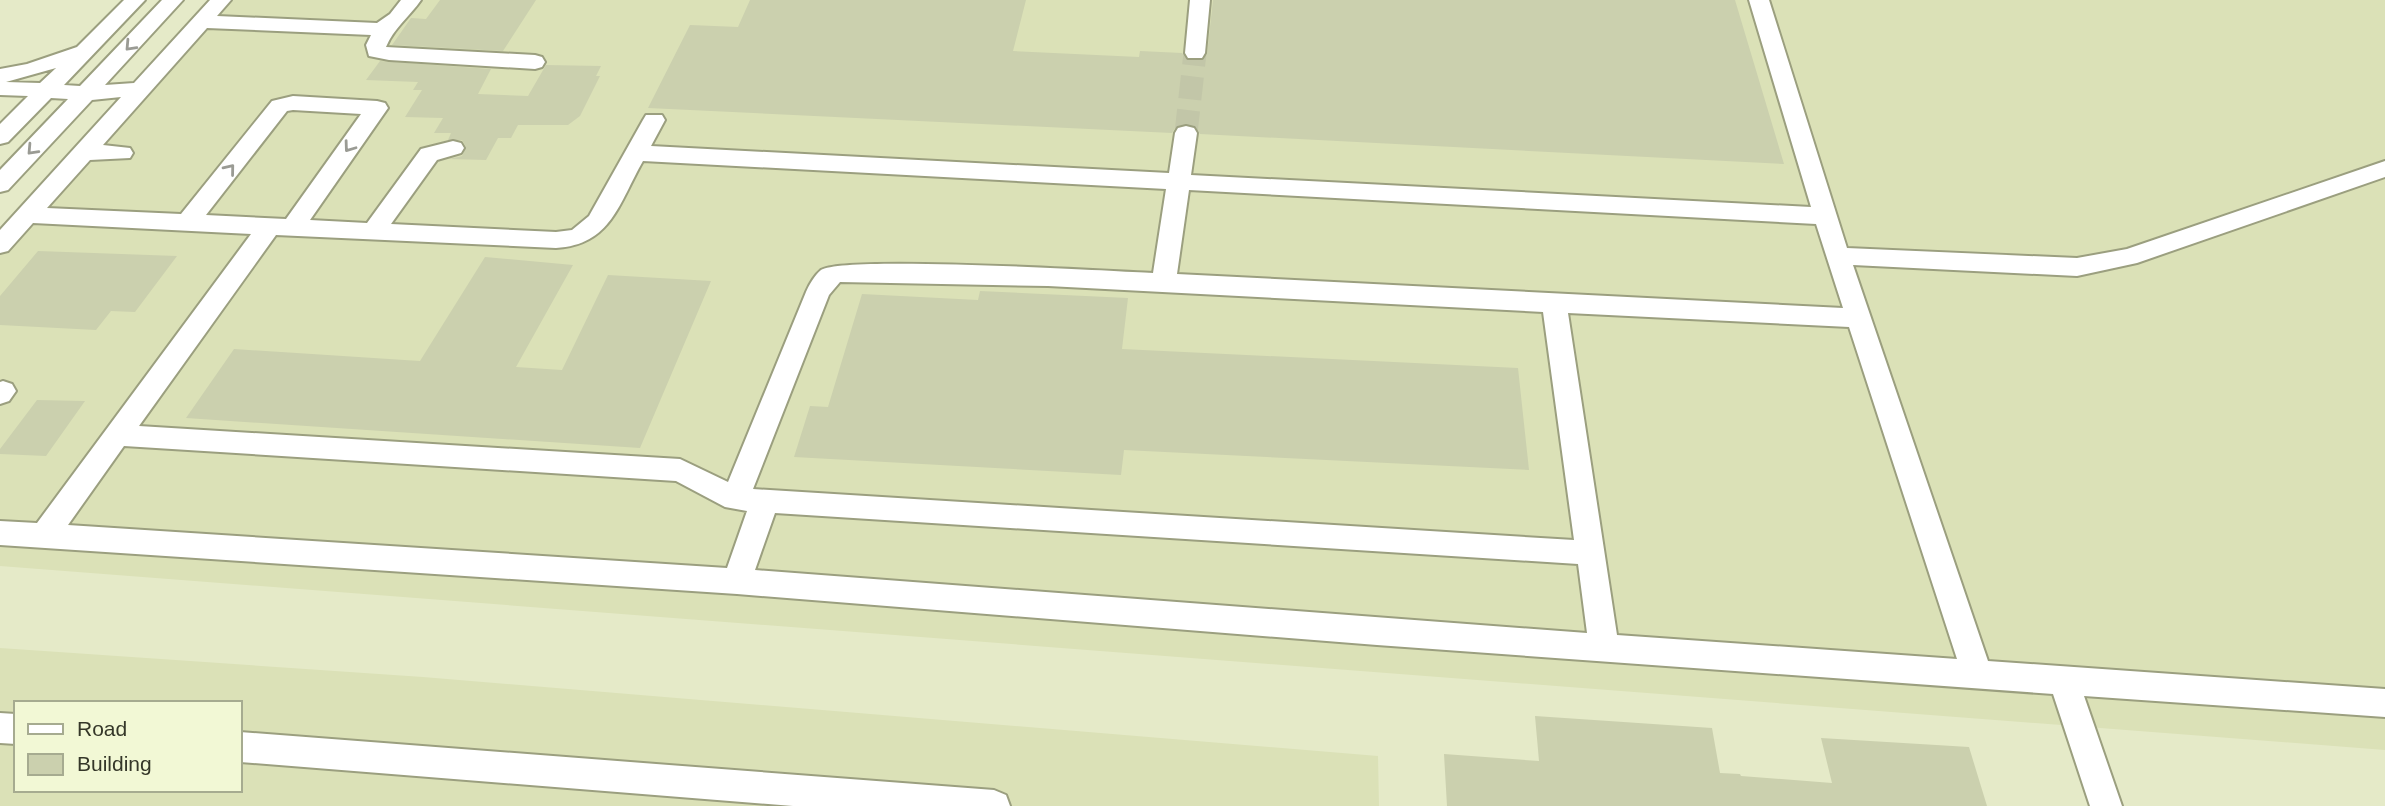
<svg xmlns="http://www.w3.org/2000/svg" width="2385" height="806" viewBox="0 0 2385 806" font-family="Helvetica,sans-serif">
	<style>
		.built { fill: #dbe1b7; fill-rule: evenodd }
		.building { fill: #cbd0ae }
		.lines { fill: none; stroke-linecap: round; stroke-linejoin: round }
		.minor-tunnel { stroke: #c2c6a8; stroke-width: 23; stroke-dasharray: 23 11; stroke-linecap: butt }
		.minor-casing { stroke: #9b9f7f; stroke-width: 4 }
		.minor { fill: #fff; fill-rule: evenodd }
		.oneway { stroke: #9a9b94 }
	</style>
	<rect width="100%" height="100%" fill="#e5eac8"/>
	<path class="built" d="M216 0H2385V750L0 566V245Z
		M0 648 423 677 1378 756 1379 806H0ZM16 703H240V790H16Z"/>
	<path class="building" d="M440 0H536L503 51 392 45 411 18 426 19Z
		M750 0H1026L1013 51 1139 57 1140 51 1182 53 1188 61H1202L1207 54 1213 0H1735L1784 164 1200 134 1196 127 1187 123 1177 125 1172 133 648 108 690 25 738 27Z
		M380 61 491 69 478 94 528 96 546 65 601 66 596 76H600L580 116 568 125H518L511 138H498L486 160 449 159 462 156 466 147 462 140H448L451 133H434L443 118 405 117 422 90H413L418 82 366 80Z
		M38 251 177 256 135 312 111 311 96 330 0 325V296Z
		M485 257 573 265 516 367 562 370 608 275 711 281 640 448 186 418 234 349 420 361Z
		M980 291 1128 298 1122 349 1518 368 1529 470 1124 450 1121 475 794 457 810 406 828 407 862 294 978 300Z
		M37 400 85 401 46 456 0 454V449Z
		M1535 716 1712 728 1720 773 1740 774 1741 776 1832 783 1821 738 1969 747 1987 806H1447L1444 754 1539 761Z"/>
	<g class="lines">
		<path class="minor-tunnel" d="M1186 133 1195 53"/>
		<g class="minor-casing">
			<path id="minor" d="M124 0H145L64 85 80 86 162 0H183L105 85 134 83 210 0H231L217 16 377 23 390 14 401 0H421C410 16 393 29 386 47L535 55 542 57 545 62 542 67 535 69 389 60 369 56 366 45 371 35 207 28 103 145 130 148 133 153 130 158 90 160 47 208 181 214 272 101 293 96 377 101 385 103 388 108 310 220 367 223 421 149 453 141 461 143 464 148 461 153 437 160 391 224 556 232 572 230 589 216 643 120 646 115H662L665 120 651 146 1169 173 1175 133 1178 128 1186 126 1194 128 1197 133 1191 175 1811 207 1749 0H1769L1847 248 2077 258 2127 249 2385 161V177L2137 263 2077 276 1853 265 1988 661 2385 689V717L2084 696 2122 806H2090L2053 694 1377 645 737 594 0 545V521L37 523 251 234 33 223 8 251 0 253V230L121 97 92 100 8 190 0 192V170L68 99 51 98 8 142 0 144V124L28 96 0 95V69L27 64 77 47ZM56 68 40 83 6 82ZM293 110 361 114 286 219 206 215 287 111ZM643 161 1166 189 1153 273C1109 271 842 255 821 270 815 275 809 285 806 292L728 482 680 459 139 426 276 235 556 248C611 245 619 203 643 161ZM1189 190 1816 224 1843 308 1177 274ZM840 282 1048 286 1543 312 1574 540 753 489 829 295ZM1568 313 1849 327 1957 659 1617 635ZM124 446 676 481 725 507 747 511 727 568 68 525ZM775 513 1578 564 1587 633 755 570Z
				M1190 0H1210L1205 53 1202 58H1188L1185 53Z
				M3 381 12 384 16 391 9 401 0 404V382Z
				M0 713 16 714V744L0 743Z
				M240 732 994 790 1006 795 1010 806H793L240 762Z"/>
		</g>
		<use href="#minor" class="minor"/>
	</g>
	<defs><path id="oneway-chevron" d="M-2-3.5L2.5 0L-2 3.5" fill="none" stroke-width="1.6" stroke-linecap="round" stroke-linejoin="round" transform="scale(1.75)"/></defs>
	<g class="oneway">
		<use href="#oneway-chevron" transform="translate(130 46) rotate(133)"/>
		<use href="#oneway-chevron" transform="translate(349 147) rotate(126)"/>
		<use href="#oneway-chevron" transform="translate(32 150) rotate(133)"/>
		<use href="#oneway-chevron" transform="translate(230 169) rotate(-51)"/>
	</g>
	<rect x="14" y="701" width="228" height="91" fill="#f2f8d5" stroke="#a6ab90" stroke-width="2"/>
	<rect x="28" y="724" width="35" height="10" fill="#ffffff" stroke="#a6ab90" stroke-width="2"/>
	<text x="77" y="736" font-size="21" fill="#353729">Road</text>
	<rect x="28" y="754" width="35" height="21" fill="#cbd0ae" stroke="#a6ab90" stroke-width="2"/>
	<text x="77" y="771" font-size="21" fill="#353729">Building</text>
</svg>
